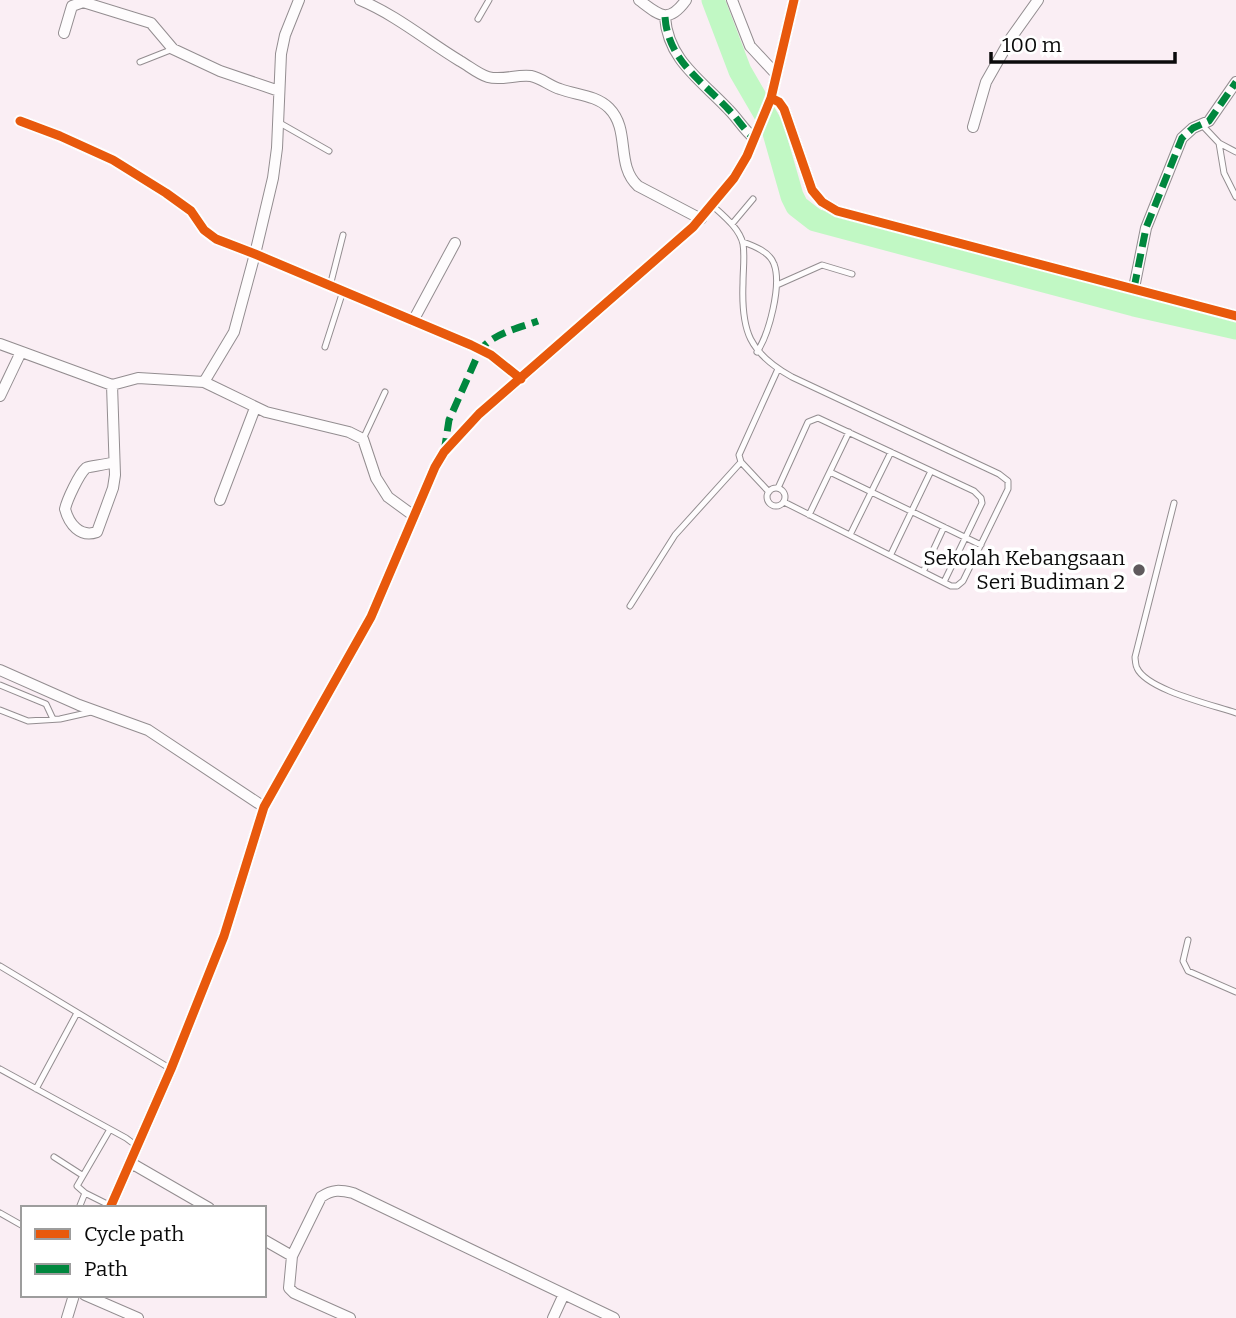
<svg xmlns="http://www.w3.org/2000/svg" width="1236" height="1318" viewBox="0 0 1236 1318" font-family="Bitter,serif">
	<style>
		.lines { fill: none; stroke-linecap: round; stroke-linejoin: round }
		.river { stroke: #c1f8c4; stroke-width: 23 }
		.service-casing { stroke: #938d90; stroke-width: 7 }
		.minor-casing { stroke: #938d90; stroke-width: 12 }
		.service { stroke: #fefcfd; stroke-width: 5 }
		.minor { stroke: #fefcfd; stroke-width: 10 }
		.quiet { stroke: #00873e; stroke-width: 7; stroke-dasharray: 14 7; stroke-linecap: butt }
		.cycleway-casing { stroke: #fff; stroke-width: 13 }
		.cycleway { stroke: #e8590c; stroke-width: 9 }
		.poi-dot { fill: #5f5a5d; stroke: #fff; stroke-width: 2.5 }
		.labels { text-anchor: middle; stroke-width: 7; stroke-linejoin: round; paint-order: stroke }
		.poi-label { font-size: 21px; fill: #0b0b0b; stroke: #fff; text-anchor: end }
	</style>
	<rect width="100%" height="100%" fill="#faeef4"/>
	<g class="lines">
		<path class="river" d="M713 0 740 71 772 126 792 196 797 206 815 220 1134 305 1236 328"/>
		<g class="service-casing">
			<path id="service" d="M478 19 489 0
				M140 62 173 49
				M278 122 329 151
				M1202 125 1219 143 1236 152
				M1219 143 1224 173 1236 197
				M713 206C724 216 740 229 743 244 745 256 743 270 743 283 741 331 749 353 792 377L999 474 1008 481V489L963 581 957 586H951L784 502
				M732 224 753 199
				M743 242C754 246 770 252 774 264 782 285 769 334 757 352
				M777 285 822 265 852 274
				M330 286 343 235
				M325 347 343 291
				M363 439 385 392
				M830 472 981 545
				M767 497a9 9 0 1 1 18 0a9 9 0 1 1-18 0Z
				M778 488 808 422 818 418 974 491 981 498 982 503 944 582
				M769 492 741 462 739 455 778 369
				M1174 503 1135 657C1135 658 1136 668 1137 668 1147 690 1213 705 1236 713
				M809 515 849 432
				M850 535 891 452
				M891 554 931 471
				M923 572 944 527
				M630 606 675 535 741 462
				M0 685 46 704 53 719
				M0 710 28 721 60 719 91 712
				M1188 940 1183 961 1188 971 1236 992
				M0 966 171 1069
				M0 1069 126 1138 138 1147
				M36 1089 77 1013
				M54 1157 82 1175
				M85 1193 111 1206
				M79 1208 85 1193 77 1186 109 1131
				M0 1213 23 1226"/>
		</g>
		<g class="minor-casing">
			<path id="minor" d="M360 0C396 15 427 41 460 61 469 66 478 74 488 77 502 81 517 74 531 76 541 78 550 86 560 89 576 95 596 95 609 108 631 130 615 165 638 186L701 219
				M639 0C659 15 668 25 686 0
				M732 0 750 46 776 74
				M665 17C668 60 701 80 729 110 738 119 744 130 754 138
				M64 33 72 6 83 2 151 23 173 49 220 71 279 91
				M771 98 779 102 784 109 812 190 822 202 837 211 1236 316
				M20 121 60 136 113 160 166 193 191 211 204 230 216 239 255 254 471 345 491 355 521 379
				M973 127 986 82 1011 38 1038 0
				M1134 288 1146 228 1182 138 1193 128 1209 121 1236 82
				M413 321 455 243
				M0 344 112 385 138 378 204 382 266 412 349 432 363 439 376 478 388 497 414 516
				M204 382 234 332 255 254 273 178 277 148 281 54 285 35 299 0
				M112 385 115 475 113 488 97 532C80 538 69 524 65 509 67 500 79 474 86 468 90 466 106 465 114 462
				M0 396 21 352
				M220 500 255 408
				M0 670 79 705 148 730 264 807
				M131 1163 209 1208
				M110 1208 171 1069 224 936 264 807 371 617 435 467 444 452 479 414 693 227 734 178 747 156 771 98 794 0
				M264 1240 292 1256
				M85 1295 138 1318
				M67 1318 74 1295
				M350 1318 294 1293 289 1288 292 1256 321 1197C333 1189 340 1190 353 1193L614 1318
				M553 1318 564 1294"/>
		</g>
		<use href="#service" class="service"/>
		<use href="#minor" class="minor"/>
		<path class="quiet" d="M665 17C668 60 701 80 729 110 738 119 744 130 754 138
			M1134 288 1146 228 1182 138 1193 128 1209 121 1236 82
			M444 452 449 420 480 350C494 333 519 328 538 321"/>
		<g class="cycleway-casing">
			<path id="cycleway" d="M771 98 779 102 784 109 812 190 822 202 837 211 1236 316
				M20 121 60 136 113 160 166 193 191 211 204 230 216 239 255 254 471 345 491 355 521 379
				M110 1208 171 1069 224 936 264 807 371 617 435 467 444 452 479 414 693 227 734 178 747 156 771 98 794 0"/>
		</g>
		<use href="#cycleway" class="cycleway"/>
	</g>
	<circle class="poi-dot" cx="1139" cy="570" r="7"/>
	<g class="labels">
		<g class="poi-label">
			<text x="1125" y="565">Sekolah Kebangsaan<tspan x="1125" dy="24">Seri Budiman 2</tspan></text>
		</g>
	</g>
	<rect x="21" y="1206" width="245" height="91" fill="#ffffff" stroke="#9d9d9d" stroke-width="2"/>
	<rect x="35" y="1229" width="35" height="10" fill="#e8590c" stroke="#9d9d9d" stroke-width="2"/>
	<text x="84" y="1241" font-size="21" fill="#0b0b0b">Cycle path</text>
	<rect x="35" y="1264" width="35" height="10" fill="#00873e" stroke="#9d9d9d" stroke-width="2"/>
	<text x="84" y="1276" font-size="21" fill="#0b0b0b">Path</text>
	<path d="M991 52v10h184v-10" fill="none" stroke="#0b0b0b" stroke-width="3.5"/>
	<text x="1002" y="52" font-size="21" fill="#0b0b0b" stroke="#ffffff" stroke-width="5" paint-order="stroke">100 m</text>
</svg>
